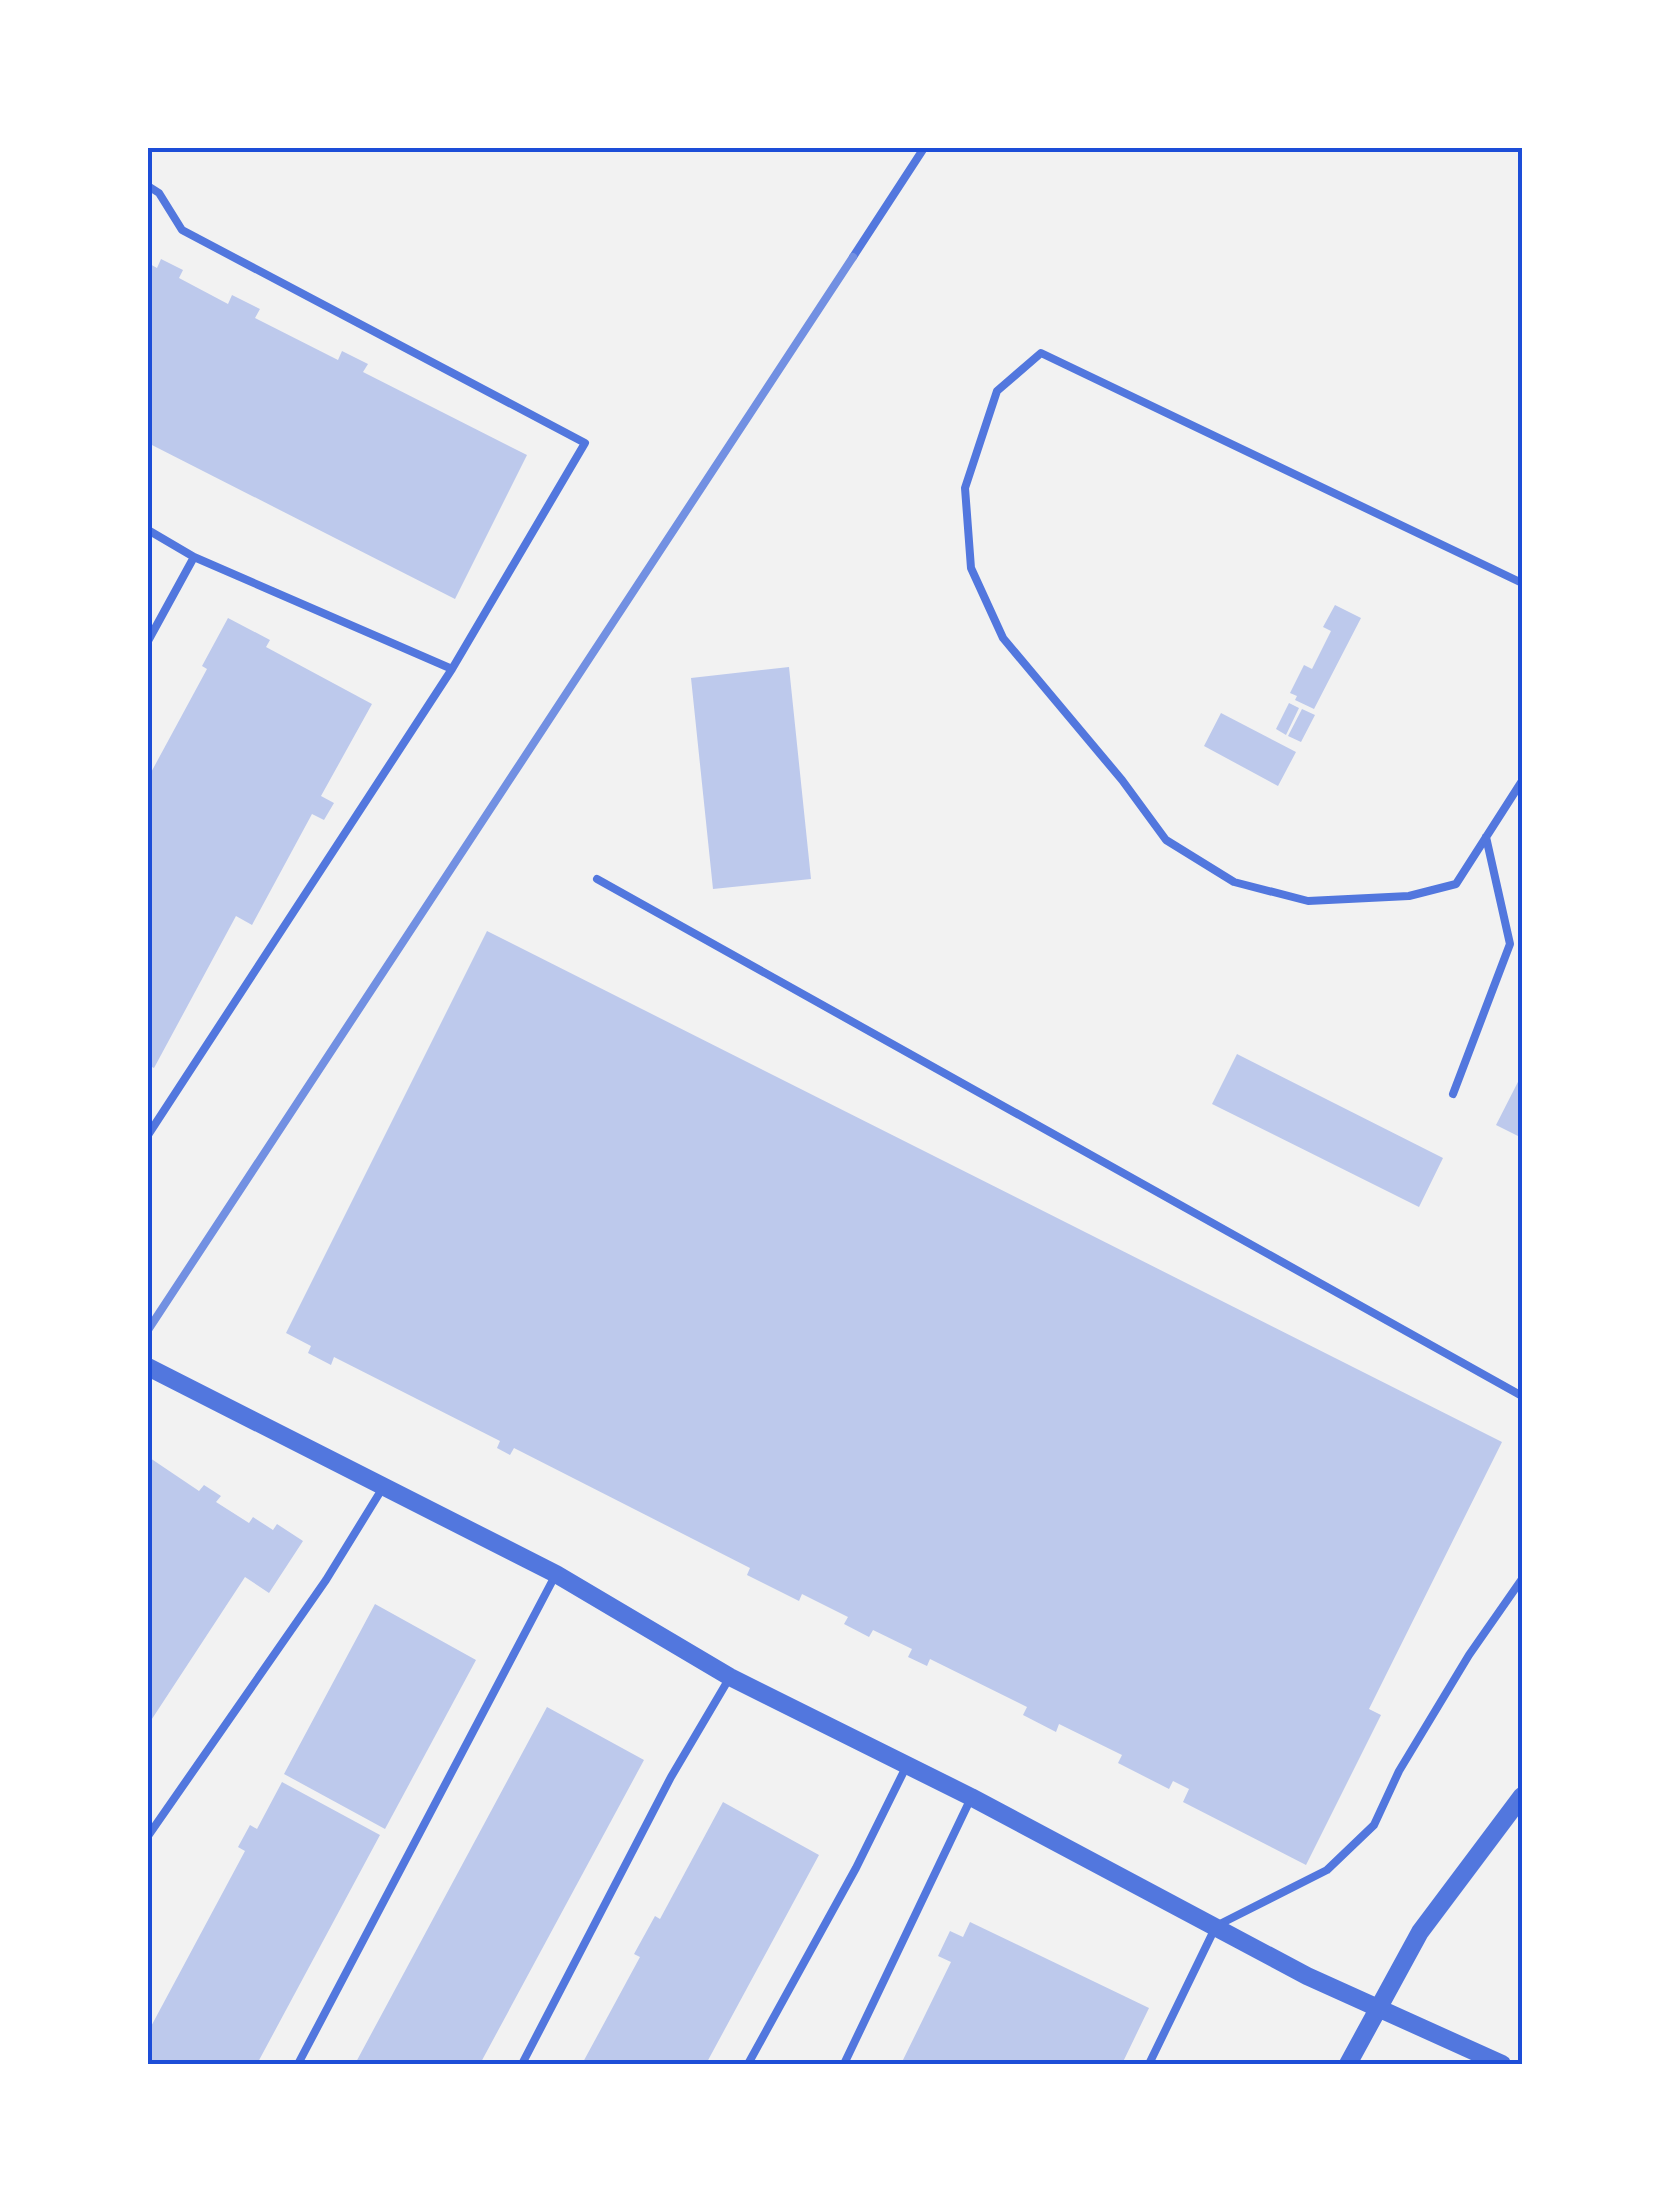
<svg xmlns="http://www.w3.org/2000/svg" width="1670" height="2212" viewBox="0 0 1670 2212" font-family="'Archivo Narrow',sans-serif">
	<style>
		.building { fill: #bdc9ec }
		.lines { fill: none; stroke-linecap: round; stroke-linejoin: round }
		.service { stroke: #5277de; stroke-width: 8 }
		.tertiary { stroke: #5277de; stroke-width: 18 }
		.rail { stroke: #7290e2; stroke-width: 8 }
		.neatline { fill: none; stroke: #1d4ed8; stroke-width: 4 }
	</style>
	<rect width="100%" height="100%" fill="#f2f2f2"/>
	<path class="building" d="M161 259 183 270 179 278 228 304 232 295 260 309 255 318 338 360 342 351 368 364 363 372 527 455 455 599 148 443V263L157 268Z
		M1335 605 1361 618 1314 709 1295 700 1297 696 1290 693 1304 665 1312 669 1331 631 1323 627Z
		M228 618 270 640 266 647 372 704 321 796 334 803 324 820 312 814 252 925 236 916 154 1068 148 1065V778L207 669 202 666Z
		M789 667 811 879 713 889 691 678Z
		M1289 703 1299 708 1286 735 1276 729Z
		M1302 709 1315 715 1301 742 1288 736Z
		M1221 713 1296 752 1278 786 1204 746Z
		M487 931 1502 1442 1369 1709 1381 1715 1306 1865 1183 1802 1189 1789 1173 1781 1169 1789 1118 1763 1122 1755 1059 1724 1056 1732 1023 1715 1027 1707 930 1659 927 1666 908 1657 912 1649 873 1630 869 1637 844 1624 848 1617 802 1594 799 1601 747 1575 750 1568 514 1448 510 1455 497 1448 500 1441 334 1357 331 1365 308 1353 311 1346 286 1333Z
		M1237 1054 1443 1158 1419 1207 1212 1104Z
		M1522 1074V1138L1496 1125Z
		M150 1458 199 1491 204 1485 221 1496 216 1502 249 1523 253 1517 273 1530 277 1524 303 1541 269 1593 245 1577 148 1725Z
		M375 1604 476 1660 385 1829 284 1774Z
		M547 1707 644 1760 480 2064H355Z
		M282 1782 380 1835 257 2064H148V2032L245 1851 238 1847 250 1825 257 1829Z
		M723 1802 819 1855 706 2064H582L640 1957 634 1954 655 1916 660 1919Z
		M970 1922 1149 2008 1122 2064H901L951 1962 938 1956 950 1931 963 1937Z"/>
	<g class="lines">
		<path class="service" d="M148 186 159 193 182 230 585 443 452 669 148 1135
			M853 257 924 148
			M148 530 194 557
			M1522 583 1041 353 997 391 965 488 971 568 1003 638 1122 780 1166 840 1234 882 1308 901 1409 896 1456 884 1522 781
			M148 641 194 557 452 669
			M597 879 1522 1396
			M1453 1094 1510 944 1486 837
			M148 1836 326 1580 382 1489
			M298 2064 556 1574
			M522 2064 671 1777 730 1677
			M748 2064 856 1868 907 1765
			M844 2064 971 1798
			M1149 2064 1216 1926 1327 1870 1374 1825 1399 1771 1469 1655 1522 1579"/>
		<path class="tertiary" d="M148 1367 556 1574 730 1677 971 1797 1307 1976 1502 2064
			M1348 2064 1420 1932 1522 1796"/>
		<path class="rail" d="M148 1330 853 257"/>
	</g>
	<rect width="1670" height="2212" fill="none" stroke="#ffffff" stroke-width="300"/>
	<rect x="150" y="150" width="1370" height="1912" class="neatline"/>
</svg>
